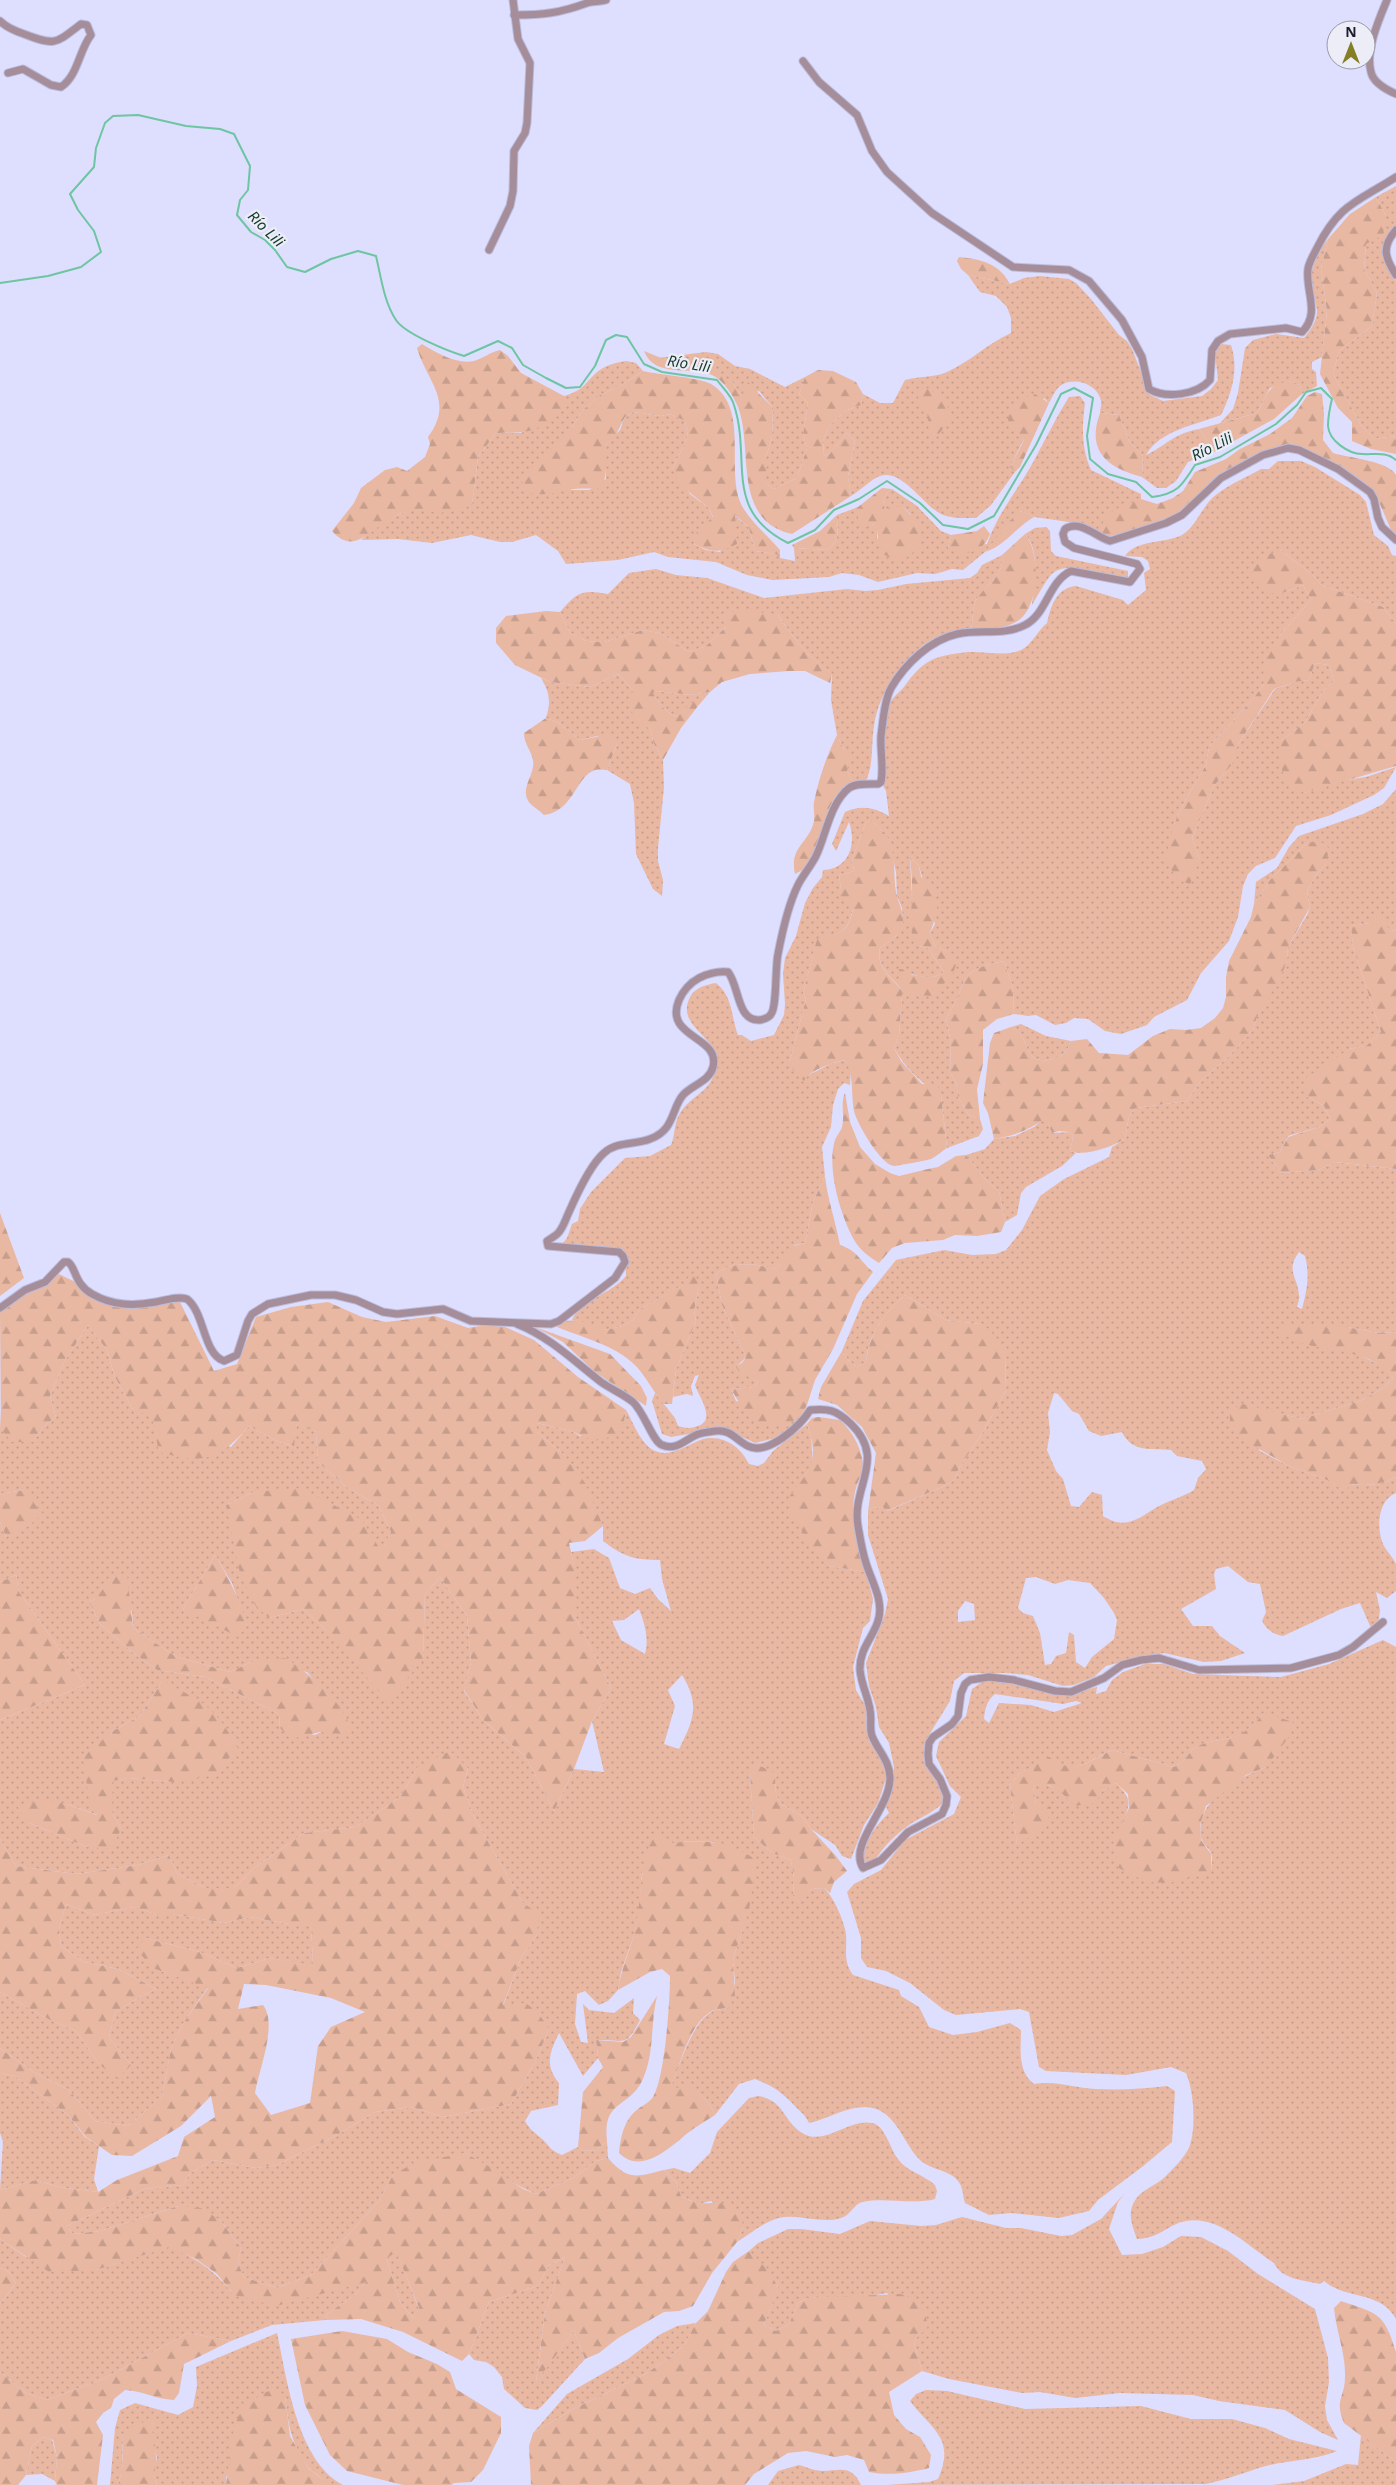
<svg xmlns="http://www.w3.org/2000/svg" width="1396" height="2485" viewBox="0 0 1396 2485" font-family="'Noto Sans',sans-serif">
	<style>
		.grass { fill: url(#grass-dots); fill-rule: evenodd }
		.forest { fill: url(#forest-firs); fill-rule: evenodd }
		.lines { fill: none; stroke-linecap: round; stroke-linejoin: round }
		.stream { stroke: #6ec5a1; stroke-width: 2 }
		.street-casing { stroke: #bbbbda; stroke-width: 9 }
		.street { stroke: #a58d99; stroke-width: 7 }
		.labels { text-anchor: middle; stroke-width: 4.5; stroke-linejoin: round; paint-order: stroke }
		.water-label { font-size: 15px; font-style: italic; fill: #12392a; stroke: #ededf8 }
	</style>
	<defs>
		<pattern id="grass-dots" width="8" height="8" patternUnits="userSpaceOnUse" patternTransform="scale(1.25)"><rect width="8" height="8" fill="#e9b8a2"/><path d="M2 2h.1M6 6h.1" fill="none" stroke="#c79e8c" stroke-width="1.8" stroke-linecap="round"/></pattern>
		<pattern id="forest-firs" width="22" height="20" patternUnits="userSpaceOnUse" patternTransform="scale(1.25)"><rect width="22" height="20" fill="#e9b8a2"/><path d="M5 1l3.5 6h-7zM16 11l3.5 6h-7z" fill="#c79e8c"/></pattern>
	</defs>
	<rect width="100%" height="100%" fill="#dedeff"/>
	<path class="grass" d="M1396 186V228C1375 247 1383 261 1396 281V436L1374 439 1361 425 1333 374 1339 351 1372 326 1377 293 1364 269 1366 244 1386 216 1376 197Z
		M1328 239 1321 269 1327 311 1322 357 1312 362V369L1316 372 1317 386 1302 394 1300 385 1291 381 1270 388 1257 413 1220 423 1233 409 1238 393 1245 348 1253 340 1276 334 1304 338C1326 311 1314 308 1311 279 1310 268 1321 247 1328 239Z
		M968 275 1010 284 1024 278 1040 276 1069 279 1076 283 1091 299 1119 335 1127 341 1132 349 1150 395 1163 401 1202 396 1211 389 1218 380 1215 353 1221 344 1231 345C1239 369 1232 393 1221 415 1196 425 1160 430 1146 455 1166 446 1172 434 1199 429L1214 452 1188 462 1176 481 1166 488H1157L1142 477 1143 456 1129 441 1119 415 1100 413C1100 409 1102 404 1101 401 1098 384 1073 376 1060 386 1055 390 1052 398 1049 403L1044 398 1010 467 1015 472 991 505 976 518C965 518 952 519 941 514 924 506 902 468 880 476 870 480 860 491 851 496L848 476 855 441 847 433 830 453 824 456 823 441 829 426 845 411 861 405 863 394 880 403H893L905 380C919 376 933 378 947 372 970 362 988 343 1011 333V318L1007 307 996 296 980 292Z
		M706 352 718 354 735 366 750 369 785 387 805 377 799 394 808 403 803 435 807 448 797 478 774 489 766 484V457L772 438 773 408 759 391 742 396 732 382 707 369 657 358Z
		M626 361 636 363 643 371 622 385 600 395 583 410 572 427 566 490H589L606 479 604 457 607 442 620 430 625 417 633 412 661 416 670 414 685 421 688 436 673 468 690 494 709 508 713 518 698 531 694 544 706 550 720 552 735 524 734 515 749 528 755 551 776 554 780 558 795 561 794 548 828 550C841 539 837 530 837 515L858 507V518L872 524 877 529V539L911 515 903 507 885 510C882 501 884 494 892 489L917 506 941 531 951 535 948 548 987 544C997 515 1016 492 1031 466 1044 443 1055 419 1069 397L1080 396 1085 403C1082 427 1081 447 1091 470L1141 494V499L1100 535 1076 523 1034 517 1021 511 985 552 963 570 952 569 935 574 917 573 878 582 859 575 842 573 829 577 773 580 747 575 716 562 668 557 654 552 618 560 566 564 558 551 536 535 512 542H500L471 535 432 543 398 539 361 540 384 520 413 509 448 512 472 505 478 457 496 433H521L564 409V396C584 390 583 385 596 373 605 365 615 363 626 361Z
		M1278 461H1301L1315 467 1360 495 1366 502 1374 535 1388 546 1392 555 1396 556V624L1383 607 1321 585 1314 576 1280 550V594L1303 585 1311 600 1281 634 1264 664V684L1253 699 1209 747 1206 765 1186 799 1174 824 1200 860 1192 838 1214 786 1227 770 1237 746 1275 689 1295 682 1309 680 1315 663 1329 665 1334 681 1324 690 1305 722 1281 741 1304 793 1341 781 1366 777 1396 767 1384 788 1374 795 1331 815 1296 826 1275 858 1256 866 1248 874 1243 886 1238 917 1229 941 1201 973 1187 1000 1154 1017 1147 1025 1121 1034 1105 1031 1088 1019 1074 1018 1066 1023 1055 1025 1036 1015 1028 1016 1014 1014 1013 988 1004 961C952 971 971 983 946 1018L951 1043 950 1073 956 1082 958 1097 969 1115 980 1119 983 1129 979 1136 947 1148 941 1095C922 1084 905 1068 894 1048L899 1036 902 993 953 973 947 951 935 946 930 933 935 924 919 866 910 857 912 898 918 946 928 948 944 972C931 982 914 976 900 969L902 990C891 976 876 968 880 948L896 936 903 923 902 908 897 896 896 872 891 850 885 833 872 821 866 822 852 860 854 871 839 875 841 889 838 894 853 908C848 934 840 933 817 940L803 993 806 999 790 1061 807 1076 830 1064 845 1060 851 1068 850 1085 844 1083 838 1089 833 1105 831 1127 822 1147 825 1176 813 1202 805 1243 795 1245 780 1265 773 1269C754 1263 733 1261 716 1274L722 1305 746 1357 737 1366 758 1382 754 1387 731 1389 736 1401 801 1416 805 1409 807 1411 786 1432 776 1438 755 1443 730 1431H706L671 1437 662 1434 652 1401 655 1393 675 1418 678 1426C685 1428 690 1429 698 1426 717 1420 698 1395 695 1385L699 1375 695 1376 691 1386 693 1396 687 1394 673 1397 676 1369 696 1321 694 1311 699 1286 685 1284 640 1309 633 1320 623 1326 605 1330 572 1320C580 1300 611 1294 626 1276L625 1254 559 1248 567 1238 572 1224 578 1221 580 1209 591 1192 625 1158 650 1156 671 1145C675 1136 674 1124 679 1115 690 1094 714 1093 716 1064 719 1036 675 1027 690 997 696 987 705 985 716 983 733 996 731 1017 738 1035H742L751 1041 774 1035 784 1015 785 1004 783 974 785 958 796 936 805 903 813 888 822 877 823 870C849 869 857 844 849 822L836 851 832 844 845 812C862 805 873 807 889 816L886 791 882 784C884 761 880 722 891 701 894 696 900 692 904 687 924 659 934 656 968 652 985 651 1005 657 1021 650 1032 645 1037 631 1047 623 1051 606 1056 588 1076 586L1123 600 1128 605 1146 590 1144 573 1150 569 1148 561 1142 557 1125 556C1137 539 1164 544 1182 535 1197 526 1202 505 1217 494 1230 484 1247 477 1261 469H1269Z
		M1046 527 1050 531 1051 551 1056 556 1128 571V577C1106 577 1070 560 1053 573 1047 578 1037 597 1032 605 1034 583 1041 552 1025 534L1035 528Z
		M1002 555C1005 580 979 586 974 606 972 614 973 622 971 630 958 631 945 633 933 639 903 656 879 692 874 726 871 743 874 768 865 782L854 784 847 771 844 750 837 735 831 700 832 674C809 658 793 638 778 615L724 613 727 626 706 646 689 652 660 633 643 630 604 642 586 641 570 633 560 612C577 592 582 589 608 594L629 573 656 569 676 575 707 578 764 598 847 589 865 591 878 590 906 584 970 578 977 573 982 565Z
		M618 674 633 690 644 724 651 730 653 742 663 760 664 787 658 848V861L663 880 662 896 653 889 636 854 634 803 630 784 607 770 617 744 597 736 580 740 559 723 546 718C551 702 550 693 541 678L550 682 590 687Z
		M657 691 691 695 710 692 698 706 694 702 676 717C665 711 659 704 653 693Z
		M1396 789V930L1390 931 1370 923 1351 926 1353 947 1381 1032 1366 1046 1349 1049 1306 1096 1324 1106 1330 1119 1319 1127 1288 1136 1280 1152 1268 1155 1281 1173 1318 1170 1335 1162 1396 1169V1332L1378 1333 1347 1327 1359 1355 1384 1367 1393 1378 1383 1388 1362 1400 1302 1419 1282 1414 1230 1411 1260 1451 1289 1466 1327 1480 1345 1491 1350 1484C1367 1486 1381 1485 1396 1477V1493C1378 1500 1376 1527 1383 1544 1386 1551 1393 1557 1396 1564 1396 1571 1396 1583 1396 1591L1387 1598 1376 1592 1380 1610 1378 1624 1371 1628 1360 1603 1341 1609 1283 1636C1273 1634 1267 1630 1262 1621L1266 1612 1260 1584 1248 1582 1228 1566 1216 1569 1214 1574 1216 1589 1181 1609 1193 1626H1212L1220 1636 1245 1653 1221 1661 1204 1662 1164 1653 1141 1657 1106 1666 1094 1677 1074 1685 1063 1686 1028 1675 1006 1673H964L954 1681 950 1701 929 1735 926 1762 939 1779 945 1801C935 1812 921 1817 909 1825 895 1835 882 1848 874 1862L863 1863C863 1843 875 1826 889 1813L886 1807 894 1781V1767L889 1743 879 1727 876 1707 869 1686 866 1663 885 1614 888 1599 868 1535V1511L872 1508 883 1507 887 1511 947 1485 955 1479 958 1470 983 1432 1006 1390 1005 1353 981 1324 946 1320 905 1295C884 1314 869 1332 866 1362L857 1367 849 1361 842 1351 863 1301 896 1260 944 1250 972 1255 996 1254 1006 1250 1022 1230 1040 1196 1064 1179 1109 1157 1112 1147 1125 1139 1129 1116 1136 1108 1187 1101 1200 1082 1229 1056 1253 1030 1257 1017 1287 960 1288 947 1307 915 1310 907 1307 892 1315 876 1326 864 1308 842 1270 880 1254 904 1256 882 1277 868 1289 847 1299 836 1363 814 1383 804ZM1299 1252 1305 1256C1310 1275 1307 1290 1302 1309L1297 1307C1298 1303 1300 1298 1299 1295 1298 1277 1285 1271 1299 1252ZM1054 1393 1058 1394 1072 1411 1079 1414 1089 1431 1101 1436 1122 1432C1132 1453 1151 1448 1171 1450L1177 1456 1202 1461 1206 1469 1198 1478 1194 1490C1183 1497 1170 1500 1159 1506 1138 1518 1127 1531 1103 1516L1102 1495 1092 1492 1079 1507 1071 1506 1063 1479 1056 1471 1047 1450 1050 1432 1048 1413ZM1036 1577 1055 1584 1068 1580 1090 1583 1104 1598 1114 1613 1117 1620 1114 1639 1092 1657 1085 1668 1076 1662 1074 1635 1069 1632 1066 1653 1056 1656 1051 1664 1045 1665 1040 1633 1033 1616 1023 1613 1018 1608 1026 1578ZM965 1601 974 1604 975 1620 958 1622V1611Z
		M1021 1024 1046 1036 1071 1041C1069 1044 1068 1050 1065 1052 1059 1060 1039 1064 1032 1056 1022 1045 1028 1036 1011 1027Z
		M1046 1117 1052 1133 1071 1132 1073 1137 1070 1151 1076 1153 1062 1166 1026 1187 1021 1193 1017 1215 1005 1222 999 1191 985 1179 966 1155 985 1149 994 1139 1015 1136 1034 1127Z
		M88 1325 107 1350 114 1375 132 1408 231 1447 249 1426 279 1442 293 1446 297 1422 316 1432 318 1462 345 1486 379 1506 391 1532 381 1552 254 1492 226 1505 269 1618 303 1609 326 1630 423 1658 425 1594 440 1577 467 1616 471 1662 464 1691 483 1720 526 1757 554 1811 574 1769 604 1772 592 1721 611 1688 574 1615V1565L571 1552 594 1549 609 1558 620 1588 635 1594 650 1588 658 1599 671 1611 662 1579 660 1560C634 1560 624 1557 603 1541V1526L565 1456 537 1432V1423L571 1431 580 1436 624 1422 626 1410C633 1422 641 1445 655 1451 672 1458 688 1444 703 1439 723 1434 741 1447 749 1464L758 1466 764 1463 773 1451 807 1424 811 1437 813 1463 804 1477 791 1513 829 1566 866 1572 873 1599 870 1621 863 1628 853 1667 856 1690 866 1707 869 1740 885 1766 886 1778 878 1803 864 1825 851 1859 842 1856 835 1845 811 1829 802 1816 781 1804 776 1795 775 1773H750L754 1837 772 1853 791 1860 794 1878 793 1896 799 1903 811 1889 824 1888C833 1896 842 1917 845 1929 849 1945 841 1959 853 1975L899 1990 901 1996 919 2007 929 2027 953 2035 977 2032 1010 2023 1021 2030C1021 2049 1017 2071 1034 2084 1055 2080 1074 2088 1096 2089 1120 2090 1143 2089 1167 2086L1175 2091 1172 2142 1142 2167 1098 2200 1089 2211 1059 2218 1011 2213 989 2215 965 2203C963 2197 963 2189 960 2184 951 2168 931 2172 918 2158 902 2140 894 2107 865 2107 845 2107 828 2119 809 2123 805 2114 800 2112 794 2105 779 2090 775 2087 755 2079L739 2084 715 2115C709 2100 699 2092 687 2083L667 2095C678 2074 690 2022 713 2011 717 2009 724 2009 728 2008L735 1983 733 1959 743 1929 714 1842C670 1838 671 1844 642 1873L639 1913 634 1935 621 1972 618 1990 608 2001 599 2005 585 1991 577 1994 575 2024 581 2042 588 2043 583 2004 589 2010 614 2013 634 1998 633 2013 640 2020C625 2049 625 2039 596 2040L598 2058 583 2076 559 2033C550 2052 544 2065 559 2083L558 2105 531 2111 525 2121C530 2130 534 2132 541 2138 551 2147 548 2149 562 2155L578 2147 583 2151 597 2150 607 2141 608 2158 596 2161 573 2178 536 2194C511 2184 489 2166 465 2153L393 2175 379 2201 311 2275 277 2288 244 2277 238 2263 241 2248 220 2220 178 2206 100 2231 73 2234 67 2226 144 2189 183 2185 190 2173 213 2160 256 2168 277 2165 337 2135 375 2112 411 2107 443 2117 511 2104 535 2062 549 2029 503 2006 521 1958 537 1934 523 1903 475 1819 463 1787 468 1768 418 1767 400 1797 356 1827 304 1833 254 1868 234 1888H205L177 1873 169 1855 138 1865 76 1874 16 1866 0 1839V1720L85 1685 19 1592 16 1575 0 1582V1522L6 1537 25 1494 23 1490 0 1494V1410L1 1429 33 1442 43 1427 56 1417 50 1396 64 1362ZM215 1555 232 1583 247 1626 203 1617 183 1609ZM95 1599 132 1611 133 1628 175 1656 230 1672 251 1662 307 1672 347 1720 315 1735 280 1728 279 1714 205 1677 157 1670 132 1652 100 1624 89 1602ZM639 1609C645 1624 649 1639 645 1654L621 1640 612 1621 624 1620ZM682 1675C700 1704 694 1720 679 1749L664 1744 675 1706 668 1690ZM162 1681 173 1782 129 1778 112 1781V1812L121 1829 87 1847 29 1823 67 1804 98 1815 111 1732 140 1716Z
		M1383 1640 1396 1647V2319C1380 2290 1346 2300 1324 2281L1320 2284C1304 2280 1282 2280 1274 2263 1249 2247 1219 2215 1186 2221 1168 2224 1161 2238 1137 2239 1133 2228 1127 2214 1134 2202 1141 2189 1156 2186 1166 2176 1173 2169 1187 2155 1190 2145 1196 2127 1194 2091 1186 2073L1171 2067 1126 2075 1046 2071 1039 2067 1029 2012 1020 2009 956 2015 944 2010 910 1983 886 1971 867 1967 861 1958V1938L847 1892 854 1884 881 1870 905 1840 954 1814 961 1797 950 1786 936 1756 939 1742 966 1716 972 1689 982 1682 995 1680 1078 1692 1097 1687 1096 1694 1106 1691 1112 1680 1123 1672 1145 1664H1164L1193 1674 1281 1677 1329 1664ZM995 1694 1063 1704 1076 1701 1082 1703 1054 1712 1031 1705 999 1703 989 1723 984 1719C985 1709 987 1700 995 1694ZM1264 1713 1266 1767C1237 1778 1195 1800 1201 1837 1202 1843 1208 1847 1211 1853 1213 1858 1211 1867 1211 1872L1123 1822C1131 1803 1131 1798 1116 1783L1102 1791 1094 1803 1042 1783 1033 1786 1036 1804 1017 1844 1010 1785 1020 1773 1049 1758C1077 1777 1084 1762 1112 1750L1174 1767C1187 1761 1188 1751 1198 1746 1208 1741 1218 1741 1229 1738 1244 1736 1254 1724 1264 1713Z
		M66 1904 94 1915 134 1907 158 1915H178L224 1923 250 1917 289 1924H311L313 1966 270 1958 237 1968 200 1952 145 1938 155 1969 208 1987 184 2022 171 2049 162 2096 128 2126 95 2121 69 2090 35 2073 0 2048V1992L50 2020 76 2031 99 2064 131 2065 109 2037 115 2013 139 1997 156 1989 118 1969 84 1962 61 1946 59 1928Z
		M0 2073 15 2076 67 2114 85 2137 99 2146 94 2179 98 2192 59 2187 36 2180 0 2190 3 2142 0 2133Z
		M758 2096C784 2100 783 2121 802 2133 824 2147 849 2118 872 2123 885 2125 890 2149 898 2159 907 2172 923 2174 935 2185L937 2191 935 2199C912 2205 886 2197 862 2202 854 2204 850 2216 841 2218 822 2224 803 2215 784 2217 767 2219 751 2233 737 2242L743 2227 711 2201 698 2204 681 2196 676 2182 664 2170 674 2168 690 2173 710 2153 717 2132 749 2098Z
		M1125 2193 1118 2202 1109 2229 1122 2255 1142 2254 1163 2247 1181 2236 1201 2237 1228 2251 1258 2274 1315 2309 1328 2358 1329 2382 1325 2406 1327 2420 1338 2440 1320 2432 1285 2410 1219 2401 1193 2395 1120 2393 1075 2398 1040 2392 1022 2393 949 2379 922 2371 914 2343 919 2333 887 2293 864 2297 808 2298 798 2303 789 2324 776 2331 764 2325 778 2287 749 2251 758 2243 788 2229H801L840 2234 870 2221 921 2226 936 2225 962 2217 1006 2228H1021L1061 2236 1072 2235 1101 2219Z
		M0 2239 26 2257 96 2270 169 2246C199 2260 214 2270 234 2295L367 2281 356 2294 327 2314 325 2320 272 2325 231 2341 188 2333 103 2379 47 2400 26 2393 0 2372V2304L16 2283 9 2272 0 2268Z
		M396 2250 419 2309 413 2318 400 2302 387 2259Z
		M565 2257 545 2313 536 2381 574 2331 585 2359 542 2406 537 2410 525 2408 504 2389 502 2377 494 2367 486 2362 474 2360 469 2354 489 2302 538 2286 549 2265Z
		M696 2323 683 2347 647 2373 573 2409 533 2433 567 2394 628 2359 659 2335 677 2326Z
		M277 2333C287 2379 297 2461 343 2485H326C323 2476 312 2473 307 2466 290 2440 289 2427 285 2397L226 2477V2485H157L153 2473 157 2458 151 2434 154 2421 123 2434 122 2472 118 2485H110L115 2428 120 2410 135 2403 178 2415 193 2407 197 2386 196 2367Z
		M926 2390 947 2391 1025 2409 1141 2406 1191 2419H1232L1265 2428 1289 2439 1337 2451C1313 2461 1286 2460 1262 2467 1243 2473 1225 2480 1206 2484L887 2485 929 2482 938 2479C956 2438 932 2430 910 2401L916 2394Z
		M1361 2435 1396 2462V2485H1272L1304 2481 1346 2464 1358 2465Z
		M43 2437 52 2440 57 2457 55 2481 42 2474 26 2475 32 2446Z
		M799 2465C806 2467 815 2471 823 2471 841 2470 852 2465 861 2485H768L778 2471Z"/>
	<path class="forest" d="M1376 197 1386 216 1383 235 1366 244 1364 269 1377 293 1372 326 1339 351 1333 374 1361 425 1374 439 1396 436V454L1371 449 1352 441V422L1338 408 1320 374 1327 311 1321 269 1328 239 1350 214Z
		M959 257C981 259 1000 264 1010 284L968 275 961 269 957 261Z
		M422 344C436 353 458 365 474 361 484 358 490 352 500 350L508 356 521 373 564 396V409C538 432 530 433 496 433L478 457 472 505C465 508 458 511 450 512 427 515 422 505 397 515 374 525 355 558 332 531L354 503 361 488 385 470 397 467 407 471 425 457 430 444 428 437C455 401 427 382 417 348Z
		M644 351 671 362 717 372 732 382 742 396 748 382 773 408 772 438 766 457V484L774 489 797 478 807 448 803 435 808 403 799 394 805 377 818 370 833 371 856 382 863 394 861 405 845 411 829 426 823 441 824 456 830 453 847 433 855 441 848 476 851 496 792 534C731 520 754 449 738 407 733 395 724 381 712 375 690 365 655 379 644 351Z
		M643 371C660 375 697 377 711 384 751 408 724 472 742 506 751 522 768 536 780 550V558L776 554 755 551 749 528 735 515 737 544C718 553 713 553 694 544L697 531 713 517 709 508 679 484 673 468 688 436 685 421 670 414 661 416 633 412 625 417 613 440 607 442C604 458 608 474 602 488 593 489 583 488 574 489 554 492 545 498 523 491L522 479 572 427 583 410 600 395 622 385Z
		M1291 381 1300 385 1302 394 1274 419 1214 452 1199 429 1257 413C1268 394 1267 384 1291 381Z
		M927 388C937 393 949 407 953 416L934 440 928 435C929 427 929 417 926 410 923 401 913 400 921 389Z
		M1315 392 1322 394 1324 414 1323 440 1333 453C1349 458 1389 461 1396 475V536L1392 532 1379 502 1365 483 1322 459 1285 450 1227 471 1210 483 1195 502 1170 521 1116 535 1104 537 1100 535 1104 518 1116 509 1141 499 1157 504 1173 498 1183 491 1195 472 1226 459 1240 449 1270 434 1292 418 1307 396Z
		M1035 394 1049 403 1020 467 1015 472 1010 467 1023 442 1024 436 1010 429C1003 408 1017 400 1035 394Z
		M1100 413 1119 415 1129 441 1143 456 1142 477C1107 468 1086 451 1100 413Z
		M882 488 892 489C884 494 882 501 885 510L893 507H903C918 524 925 523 920 547L901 562 880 553 877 530 872 524 863 526 858 518V507Z
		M1022 511 1034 517C1015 528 1006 545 985 552 996 541 1010 516 1022 511Z
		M837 515C837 530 841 539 828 550L794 548 792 545 820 531Z
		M984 526 990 534C985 548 975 551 961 555L948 548 951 535 977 531Z
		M1025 534C1041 552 1040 610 1016 622 1003 630 985 629 971 630 973 622 972 614 974 606 979 586 1005 580 1002 555Z
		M1280 550 1314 576 1321 585 1383 607 1396 624V766L1304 793 1286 781 1281 767V741L1305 722 1324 690 1334 681 1329 665 1315 663 1309 680 1295 682 1274 689 1237 746 1236 759 1214 786 1192 838 1200 860 1190 884 1178 880 1165 860 1174 824 1186 799 1206 765 1209 747 1253 699 1264 684 1263 664 1281 634 1311 600 1303 585 1280 594 1265 592 1251 574 1259 558Z
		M746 610 778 615C793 639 810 658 832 674L830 683 805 671H789L750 674 722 682 710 692 691 695 657 691 653 693C659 704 665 711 676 717L694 701 698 706 681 728 663 760 653 742 651 730 633 717 630 701 633 690 618 674 590 687 550 682 515 665 496 643V628L506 616 546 611 560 612 570 633 586 641 604 642 643 630 660 633 689 652 706 646 726 627 724 613Z
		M546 718 559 723 580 740 611 734 617 744 607 770C604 770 599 769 595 770 576 776 574 811 544 815 539 810 533 807 529 802 519 788 536 774 533 760 531 750 524 744 524 733Z
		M837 735 844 750 852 753 847 771 854 784C817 790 830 861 795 874 789 846 809 844 814 821 815 815 813 808 814 802 819 778 826 757 837 735Z
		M872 821C876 825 880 828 884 832 898 847 892 878 897 896 899 905 904 912 903 923 901 935 889 941 880 948 876 967 890 976 901 989L899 969 909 970 912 975C924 976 934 980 944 972L928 948 918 946C906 927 913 910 912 888 912 878 911 867 910 857L919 866 921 877 934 886 938 910 930 933 935 946 947 951 957 962 953 973 934 996 902 994 899 1036 894 1048 901 1061 922 1084H937L941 1095 947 1148C942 1151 937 1156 931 1159 929 1160 896 1166 894 1166 881 1165 857 1124 854 1111 851 1095 854 1073 845 1060 832 1063 811 1069 804 1081L794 1072 790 1061 806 999 803 993 817 939C840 933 848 934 853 909L837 894 841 889 839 875 854 871 852 860 866 822Z
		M1308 842 1324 843 1329 849 1326 864 1315 876 1307 892 1310 907 1288 947 1287 960 1281 977 1257 1017 1253 1030 1229 1056 1200 1082 1187 1101 1136 1108 1129 1116 1125 1139C1111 1147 1085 1157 1070 1151L1073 1137 1071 1132 1059 1131 1052 1133 1046 1118C1029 1130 1014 1136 994 1139L988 1113 983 1103 990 1043 994 1033 1011 1027C1028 1036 1022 1045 1032 1056 1039 1064 1059 1060 1065 1052 1068 1050 1069 1044 1071 1041L1087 1039 1099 1053 1128 1055 1153 1036 1170 1029 1186 1030 1201 1028 1215 1018 1223 1008 1226 997V977L1229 961 1251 917 1254 904 1270 880Z
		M1380 914 1390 931 1396 930V1169L1335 1162 1318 1170 1281 1173 1268 1155 1280 1152 1288 1137 1319 1127 1330 1119 1324 1106 1306 1096V1078L1349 1049 1366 1046 1381 1032 1353 947 1351 926 1370 923Z
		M1004 961 1013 988 1014 1014 997 1019 983 1030V1064L977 1089 980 1119 969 1115 958 1097 956 1082 950 1073 951 1043 946 1018C971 983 952 971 1004 961Z
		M845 1093 850 1122 860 1147 875 1164 890 1173 899 1176 928 1169 938 1167 956 1156 966 1155 985 1179 999 1191 1005 1222 1001 1232 977 1236 955 1235 943 1240 905 1243 892 1248 879 1263C871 1258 861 1251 856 1243 841 1219 826 1167 835 1140 837 1135 841 1131 842 1127 845 1115 840 1104 845 1093Z
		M825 1176C827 1197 836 1223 840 1245 858 1251 859 1260 873 1272L857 1294 833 1349 815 1380 807 1405 801 1416 785 1426 763 1424 747 1416 731 1389 754 1387 758 1382 747 1375 740 1374 736 1366 742 1363 746 1357 722 1305 716 1274C733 1261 754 1263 773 1269L780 1265C786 1250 790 1246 805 1243L813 1202Z
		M0 1213 24 1278 0 1296Z
		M59 1274 106 1297 123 1302H180L214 1371 237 1364 256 1317 291 1307 328 1302 362 1317 386 1322 435 1316 468 1328 486 1325 505 1327 534 1340 578 1377 626 1410 624 1422 614 1436 594 1441 571 1431 537 1423V1432L565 1456 585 1483 603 1526 585 1541 569 1543 574 1565V1615L611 1688 592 1721 574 1769 554 1811 526 1757 483 1720 464 1690 471 1662 467 1616 440 1577 425 1594 423 1658 389 1703 326 1630 303 1609 269 1618 255 1605 240 1573 226 1505 254 1492 301 1488 362 1520 381 1551 391 1532 379 1506 345 1486 318 1462 316 1432 297 1423 294 1446 279 1442 249 1426C217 1462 204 1464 159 1452L152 1418 132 1408 114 1375 107 1350 88 1325 64 1362 50 1396 56 1417 43 1427 33 1442H12L1 1429 0 1311 20 1293 45 1283Z
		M695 1275 699 1286 694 1311 696 1321 676 1369 672 1404H663C654 1392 646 1377 636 1366 615 1345 584 1338 557 1327L560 1321C574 1320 593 1321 605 1330L623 1326 633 1320 640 1309 684 1284 689 1276Z
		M905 1295 946 1320 981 1324 993 1332 1005 1353 1006 1390 983 1432 958 1470 955 1479 947 1485 886 1511 883 1507 872 1508 868 1511 876 1453 862 1427 837 1405 818 1399 821 1387 842 1351 849 1361 857 1367 866 1362C870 1331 883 1315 905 1295Z
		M1293 1324 1347 1327 1378 1333 1396 1332V1477C1381 1485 1367 1486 1350 1484L1346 1492 1327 1480 1289 1466 1236 1436 1230 1426V1411L1243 1404 1302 1419 1362 1400 1383 1388 1393 1378C1372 1350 1332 1352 1301 1343 1293 1340 1285 1335 1277 1331L1282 1325Z
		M535 1327 610 1354 641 1386 647 1398 646 1406 595 1372 563 1342Z
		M819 1417 840 1420C855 1434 862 1450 864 1470 844 1502 856 1538 866 1572L829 1566 812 1547 791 1514 789 1497C811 1468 820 1461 807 1424L812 1418Z
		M23 1490 43 1514 27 1527 6 1537 0 1522V1494Z
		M215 1555C229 1578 240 1600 247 1626L238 1637 183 1609Z
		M115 1574H127L133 1628 175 1656 230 1672 251 1662 286 1658C304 1670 338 1698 347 1719 349 1724 349 1730 349 1735L320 1732 291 1739 280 1728 279 1714 205 1677 157 1670 132 1652 100 1624 89 1602 95 1599Z
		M16 1575 19 1592 85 1685 0 1720V1582Z
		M162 1681C203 1701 215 1707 238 1748L214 1775 173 1782 129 1778 113 1781 112 1812 121 1829 112 1849 87 1847 29 1823 17 1806 43 1800 67 1804 97 1815 89 1800 83 1757 111 1732 140 1716Z
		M1264 1713 1293 1722 1291 1734 1266 1767 1246 1775 1206 1806 1200 1825 1201 1840 1211 1854V1873L1169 1883 1147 1882 1119 1868 1113 1841 1129 1808 1128 1794 1116 1783 1102 1791 1095 1803 1075 1806C1063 1794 1052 1780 1033 1786L1036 1804 1051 1807 1046 1827 1017 1845 1010 1785 1020 1773 1049 1757C1077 1777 1085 1762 1112 1750L1174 1767C1187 1761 1188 1751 1198 1746 1208 1741 1218 1741 1229 1738 1244 1735 1254 1724 1264 1713Z
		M450 1751 468 1768 463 1787 475 1819 523 1903 539 1914 537 1934 521 1958 503 2005 526 2003 539 2014 549 2029 535 2062 511 2104 443 2117 411 2107 375 2112 337 2135 277 2165 256 2168 213 2160 190 2173 183 2185 144 2189 67 2226 73 2234 100 2231 178 2206 201 2208 220 2220 241 2248 238 2263 244 2277 277 2288 311 2275 379 2201 393 2175 414 2163 465 2153 494 2169 523 2189 536 2194 573 2178 596 2161 608 2158C628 2181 637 2177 664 2170L676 2182 681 2196C687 2199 694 2203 700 2203 719 2204 723 2200 741 2212L743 2227 737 2242 712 2273 693 2306 679 2311 664 2312 618 2338 599 2353 585 2359 574 2331 536 2382 545 2313 565 2257 549 2265 538 2286 489 2302 469 2354 462 2361 403 2332 361 2319 325 2320 327 2314 356 2294 366 2282 276 2306 234 2295 217 2274 196 2259 169 2247 96 2270 49 2272 0 2239V2190L36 2180 59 2187 98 2192 117 2180 178 2156 184 2137 215 2117 211 2096 181 2126 132 2156 112 2155 86 2137 67 2114 15 2076 0 2073V2048L35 2073 69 2090 95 2121 128 2126 162 2096 171 2049 184 2022 208 1988 155 1969 136 1950 145 1938 200 1952 237 1968 270 1958 313 1965 311 1924H289L250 1917 224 1923 178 1915H158L134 1907 94 1915 66 1904 59 1928 61 1946 84 1962 118 1969 156 1989 139 1997 115 2013 109 2037 131 2065 117 2079 99 2064 76 2031 50 2020 0 1992V1839L16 1866 76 1874 138 1865 169 1855 177 1873 205 1888H234L254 1868 304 1833 356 1827 400 1797 418 1767ZM244 1984 266 1985 331 1998 365 2012 331 2027 318 2046 310 2103 271 2115 255 2093C259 2069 278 2024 263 2005L238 2009ZM396 2251 419 2308 413 2318 400 2302 387 2259Z
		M754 1763 775 1773 776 1795 781 1804 802 1816 811 1829 836 1856 847 1871 834 1882 830 1893 824 1888 811 1889 799 1904 793 1896 794 1878 791 1860 772 1853 754 1837 750 1773Z
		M658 1833 673 1843C702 1839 731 1841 756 1860L749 1911 733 1959 735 1997 728 2008C723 2009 716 2009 712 2011 688 2023 679 2071 668 2094L687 2082C699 2092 709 2100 715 2115 704 2122 692 2129 683 2137 666 2151 640 2174 619 2153 621 2135 624 2120 638 2109 642 2106 650 2102 653 2097 665 2077 670 2001 670 1976L662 1969 650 1972 618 1990C621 1969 629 1953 634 1934 643 1905 637 1853 658 1833Z
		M657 1996C650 2024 655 2054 642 2081 629 2108 602 2100 607 2141L597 2150 583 2151 578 2147 583 2092 603 2067 598 2058 596 2040 623 2042 631 2037Z
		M749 2251 770 2272 778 2288 764 2325 776 2331 789 2324 798 2303 808 2298 900 2294C918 2300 929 2311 927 2332L919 2333 914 2343 922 2371 889 2392 894 2415 906 2429 920 2437 931 2455 929 2468C910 2473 888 2476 869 2472L864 2460 847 2455 835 2457 806 2451 788 2453 754 2474 745 2485H531L529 2446 533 2433 573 2409 647 2373 683 2347 696 2323 708 2311 726 2272 733 2262Z
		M0 2268 9 2272 16 2283 0 2304Z
		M1341 2301C1378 2314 1384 2312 1396 2352V2462L1344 2423C1334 2399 1345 2398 1345 2377 1346 2354 1336 2331 1334 2308Z
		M342 2331 387 2339 408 2352 437 2364 450 2372 456 2389 501 2417V2433L483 2470 471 2482 454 2483 451 2485H403L347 2471 330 2455 305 2405 291 2339Z
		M188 2333 231 2341 184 2364 179 2393 174 2400C155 2399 143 2391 125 2390L114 2399 111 2408 103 2413 96 2422 103 2435 97 2485H57L55 2481 57 2457 53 2440 43 2437 32 2446 26 2475 18 2485H0V2372L26 2393 47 2400 103 2379Z
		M277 2389 285 2396 290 2436 308 2468 325 2481 326 2485H226L232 2436 241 2407 266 2392Z
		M154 2421C150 2439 156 2441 156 2457 157 2471 151 2469 157 2485H118L122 2472 123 2434 137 2423Z"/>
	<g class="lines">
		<path class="stream" d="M0 283 48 276 81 267 101 252 94 231 78 210 70 194 94 167 96 148 105 123 113 116 138 115 186 126 220 129 234 134 250 166 248 190 240 200 237 215 251 232 265 240 275 250 287 267 305 272 331 259 358 251 376 256C381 277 384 302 396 320 405 334 448 351 464 356L498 341 512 348 523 365 546 378 566 388 580 387 595 366 606 340 616 335 627 337 644 364 662 372 717 380C722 387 732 396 734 405 752 460 722 510 788 543L815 530 834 510 859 499 887 481 920 503 943 525 968 529 994 516 1036 445 1061 394 1074 388 1093 398 1087 436 1090 459 1108 474 1136 482 1152 497C1177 494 1182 486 1195 465L1220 457 1276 424 1297 405 1306 392 1321 388 1332 399C1330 407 1328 418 1328 426 1329 441 1349 454 1362 454 1374 455 1386 451 1396 460"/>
		<g class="street-casing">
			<path id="street" d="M1387 0C1379 19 1365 51 1371 72 1373 82 1387 90 1396 94
				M514 15C543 15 560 13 587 3 593 1 600 2 606 0
				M0 21C7 28 15 31 24 34 55 46 55 44 81 24L87 25 91 35C79 50 78 76 61 87L51 85 23 69 8 73
				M803 61 819 82 857 115 872 151 887 172 932 213 1013 267 1069 270 1089 281 1122 320 1142 357 1149 389C1166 399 1197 395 1210 380L1212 350 1218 341 1230 334 1286 328 1302 332C1321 313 1305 291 1308 269 1309 262 1314 254 1317 248 1339 204 1357 202 1396 177
				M1396 230C1381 247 1385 258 1396 275
				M489 250 510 206 513 191 514 151 525 133 527 123 530 63 518 39 513 0
				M0 1308 25 1290 45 1282 64 1262H68C76 1267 74 1284 92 1294 113 1306 134 1306 156 1302 166 1300 178 1296 187 1299 205 1313 203 1354 224 1361L237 1355 248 1321 252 1314 268 1304 311 1295H335L356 1300 383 1312 397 1314 443 1309 471 1321 551 1324 559 1321 615 1278 625 1262 623 1256 619 1252 548 1246 547 1241C551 1238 556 1236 559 1232 564 1226 566 1218 569 1212 576 1196 591 1164 604 1153 617 1141 635 1145 650 1139 675 1130 671 1109 683 1095 692 1085 710 1081 713 1067 721 1036 663 1038 679 1000 683 991 690 983 699 978 709 973 717 971 728 972 739 985 737 1020 758 1020 762 1020 769 1018 771 1014 777 1007 775 967 778 954 782 933 788 905 798 885 803 875 811 866 816 856 826 835 830 803 849 788 856 783 869 784 878 784L881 782C884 767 880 751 881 736 883 722 884 701 891 688 905 664 930 640 957 634 980 629 1004 636 1025 625 1047 614 1048 582 1071 571L1130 582 1140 569 1137 564 1074 548 1065 542 1063 534 1065 529C1080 519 1096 537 1110 541L1166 523 1182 515 1221 478 1263 455 1288 448 1299 450 1338 469 1370 492 1374 499 1378 518 1382 527 1396 540
				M517 1324C550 1337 574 1361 601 1382 611 1389 623 1394 633 1402 644 1412 653 1442 662 1445 676 1451 685 1440 696 1435 702 1432 709 1432 715 1431 731 1429 736 1440 748 1446 767 1456 801 1426 810 1410 828 1408 836 1410 850 1423 888 1459 851 1486 858 1526 860 1538 862 1551 866 1563 871 1580 883 1599 879 1617 876 1635 859 1647 860 1670 861 1684 868 1696 870 1710 872 1719 869 1728 872 1736 878 1751 890 1761 890 1778 890 1809 848 1844 863 1868L881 1860 908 1832 942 1814 946 1805 947 1796 940 1779 929 1764 928 1754 929 1743 933 1737 952 1724 958 1716 961 1693 965 1684 970 1680 989 1677 1014 1680 1055 1691 1071 1692 1104 1678 1122 1665 1141 1660 1159 1658 1199 1670 1291 1668 1339 1655 1353 1647 1383 1622"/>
		</g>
		<use href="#street" class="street"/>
	</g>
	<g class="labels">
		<g class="water-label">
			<text transform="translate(266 229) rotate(45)" y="5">Río Lili</text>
			<text transform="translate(689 364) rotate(9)" y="5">Río Lili</text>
			<text transform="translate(1212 447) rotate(-27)" y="5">Río Lili</text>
		</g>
	</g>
	<g transform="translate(1351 45)"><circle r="24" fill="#ededf8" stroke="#9a99a8"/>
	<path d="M0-4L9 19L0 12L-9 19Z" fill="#847e25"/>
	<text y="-8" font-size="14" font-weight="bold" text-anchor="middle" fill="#1d1c2f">N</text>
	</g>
</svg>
